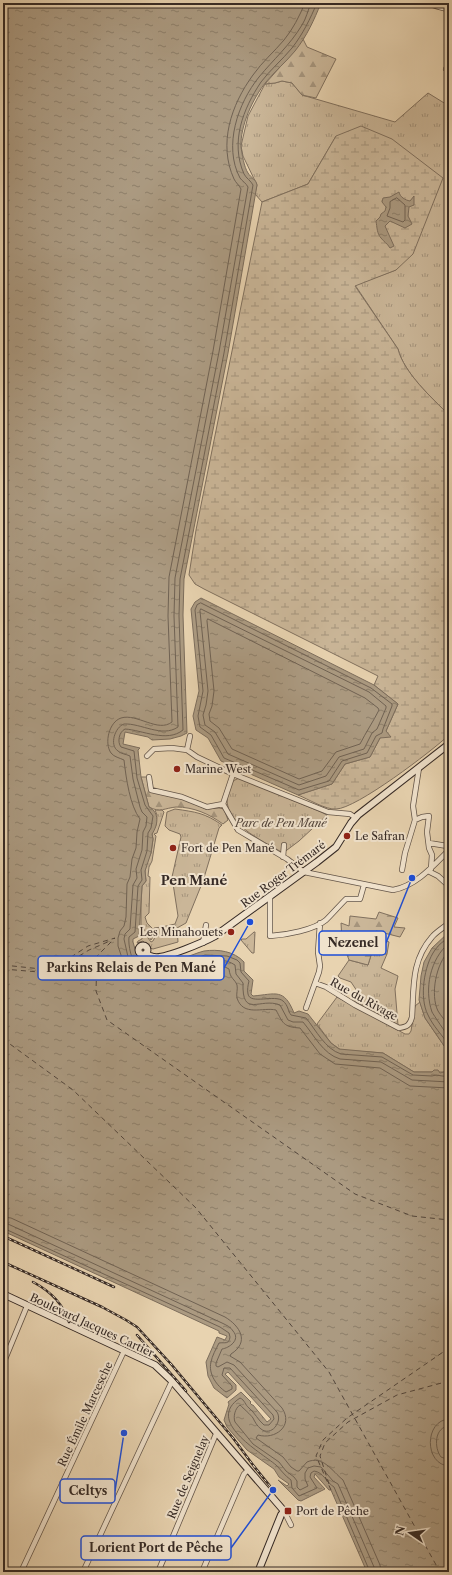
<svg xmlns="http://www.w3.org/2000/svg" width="452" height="1575" viewBox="0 0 452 1575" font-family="'Libre Caslon Text',serif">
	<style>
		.grass { fill: url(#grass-tufts); stroke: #80705e }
		.forest { fill: url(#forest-firs); stroke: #80705e }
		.wetland { fill: url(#wetland-marsh); stroke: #80705e }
		.water { fill: url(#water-ripples); stroke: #7c6d5c }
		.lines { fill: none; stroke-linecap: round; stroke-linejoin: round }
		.shore { stroke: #706253; stroke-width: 1 }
		.ferry { stroke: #53463c; stroke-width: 1; stroke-dasharray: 5 4; stroke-linecap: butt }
		.street-casing { stroke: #625448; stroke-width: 6 }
		.secondary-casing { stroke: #362a25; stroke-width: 8 }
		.street { stroke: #f0e2cc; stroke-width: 4.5 }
		.secondary { stroke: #f0e2cc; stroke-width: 6 }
		.rail-casing { stroke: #362a25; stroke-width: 2.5 }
		.rail { stroke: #f0e2cc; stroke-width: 1; stroke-dasharray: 3; stroke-linecap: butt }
		.poi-dot { fill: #8f2418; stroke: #f0e2cc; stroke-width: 1.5 }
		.labels { text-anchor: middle; stroke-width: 4; stroke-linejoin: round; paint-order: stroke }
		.poi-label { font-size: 11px; fill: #362a25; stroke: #f0e2cc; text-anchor: start }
		.park-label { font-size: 11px; font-style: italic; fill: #54463c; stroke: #f0e2cc }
		.street-label { font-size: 11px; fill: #362a25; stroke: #f0e2cc }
		.quarter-label { font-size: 13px; font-weight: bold; fill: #362a25; stroke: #f0e2cc }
		.leader { fill: none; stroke: #1d4ed8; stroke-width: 1.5 }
		.callout-dot { fill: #1d4ed8; stroke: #f0e2cc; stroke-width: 1.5 }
		.callout { fill: #f0e2cc; stroke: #1d4ed8; stroke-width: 1.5 }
		.callout-label { font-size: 12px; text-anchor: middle; font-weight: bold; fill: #362a25 }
	</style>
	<defs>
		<pattern id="grass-tufts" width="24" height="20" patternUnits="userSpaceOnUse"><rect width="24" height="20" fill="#cab698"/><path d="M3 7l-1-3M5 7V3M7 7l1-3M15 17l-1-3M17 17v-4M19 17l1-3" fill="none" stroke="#a5947c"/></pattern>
		<pattern id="forest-firs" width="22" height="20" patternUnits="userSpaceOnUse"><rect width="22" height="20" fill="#cab698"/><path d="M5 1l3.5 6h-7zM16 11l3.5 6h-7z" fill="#a5947c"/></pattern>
		<pattern id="wetland-marsh" width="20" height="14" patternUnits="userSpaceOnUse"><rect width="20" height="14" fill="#cab698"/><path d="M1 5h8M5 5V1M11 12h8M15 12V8" fill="none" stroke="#a5947c"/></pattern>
		<pattern id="water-ripples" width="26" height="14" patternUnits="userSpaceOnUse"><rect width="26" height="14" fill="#ab9a81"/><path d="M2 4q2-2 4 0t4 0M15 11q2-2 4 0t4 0" fill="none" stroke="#8c7e69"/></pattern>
	</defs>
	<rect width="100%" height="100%" fill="#e8d3b0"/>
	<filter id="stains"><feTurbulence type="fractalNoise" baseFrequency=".005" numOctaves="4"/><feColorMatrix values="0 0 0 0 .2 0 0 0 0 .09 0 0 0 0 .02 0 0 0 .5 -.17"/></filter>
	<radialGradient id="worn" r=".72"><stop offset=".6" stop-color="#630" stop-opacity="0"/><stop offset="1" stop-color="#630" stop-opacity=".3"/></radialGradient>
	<path class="grass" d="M282 81 292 83 302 95 395 122 428 93 449 106V415C432 398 404 373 398 349L355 285 396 270 336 136 308 184 262 202 255 194 257 185 243 156 241 146 248 116 265 84 275 83Z
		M239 778 321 812 327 815 299 841 283 853C262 840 220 823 228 792 229 788 232 784 233 781Z
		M175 809C196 812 205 813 222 825L219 828 203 881 186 923 177 928 178 942 153 949 150 948 143 941 137 943 138 941 142 939V930L151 942 153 941 155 937 154 928 162 927 175 924 178 916 172 877 181 837 180 834 169 830 165 826 167 812Z
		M155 810H162L164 812 157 833 154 834 156 836 152 861 149 867 148 876 150 877 149 913 145 917 147 923 152 928 153 937 151 940 141 925V905L142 886 146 881 145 871 147 862 151 853 153 839 152 834 156 825 157 815Z
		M254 932H255L254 953H252L241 940 242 939H246Z
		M372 952 387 954 381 968 398 976 395 989 398 1025 352 1000 357 991 351 982 340 978 338 976 349 960 368 965Z
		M337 997 405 1034H409L411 1031 415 1006 420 1002 425 1018 449 1053V1073L444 1072H414L383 1053 341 1050 331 1043 317 1024Z"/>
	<path class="forest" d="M303 39 307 47 336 59 316 98 302 95 292 83 282 81 275 83 265 84 295 50Z
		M141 777H148L150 791 183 798 206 809 219 808 224 809 228 820 223 824C209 814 194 807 176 807 165 808 160 813 149 807Z
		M379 912 398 918 394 927 405 928 400 937 376 931V936L389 942 387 954 372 952 368 965 349 960 342 941 341 923 349 926 350 916 376 919Z"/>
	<path class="wetland" d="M361 126 392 139 443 178 413 254 396 270 355 286 398 349C404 373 432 398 449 415V735C432 751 356 809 336 809 326 810 308 799 298 795L332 784 345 764 370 757 380 738 386 731 398 704 374 685 378 676 204 589 195 584 189 575 196 530 262 202 308 184 336 136Z"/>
	<path class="water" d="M3 3H321C314 20 307 36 295 51 286 62 275 71 266 82 253 98 240 126 241 147 242 154 244 167 248 173 251 178 256 179 257 185L228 353 184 579 183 615 187 733 181 736 170 739 152 740 148 737 125 732 123 744 140 748 138 750 141 777 149 807C160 813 158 825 152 834L153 839 151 853 145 871 146 881 142 886 139 936 133 939V942L139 963 154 961 156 965C164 962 172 961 180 959 188 957 196 953 204 951 218 949 234 951 244 962V971L253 980 251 994 253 996C276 994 284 988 294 1013L299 1011 308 1014 331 1043 339 1049 383 1053 414 1072H432L434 1070H438L440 1073 444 1072 449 1073V1433C444 1439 446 1448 449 1455V1572H367L331 1490H329L315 1474 314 1477 325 1489 301 1501 298 1500 278 1480 287 1486 289 1484 279 1477 274 1469 247 1450 227 1427 224 1420 229 1404 228 1402 241 1392 251 1402 250 1403 252 1405H253L267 1422 271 1419 228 1372 225 1374 236 1385V1390L227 1398 214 1388 208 1376 206 1362 217 1337 225 1340 227 1336 219 1333V1331L3 1231Z
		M399 192C400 197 405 200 410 201L414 196V205L409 207 408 216 412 224 405 228 390 221 385 226 394 246 390 248C387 243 384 242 381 238 377 234 377 227 376 221L380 217 381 214 385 211 386 207 382 202 383 198 390 197Z
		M201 598 374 685 398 704 386 731 391 737 380 738 370 757 345 764 332 784 298 795 221 761 208 738 196 730 193 716 199 691 191 609 195 602Z
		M449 932V1053L425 1018 419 1000 421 976 424 962 432 948Z"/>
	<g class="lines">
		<path class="shore" d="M305 3C299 17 293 29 284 40 274 52 262 62 253 75 231 105 218 144 234 179 236 183 239 185 241 189L213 351 169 577 168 616 172 722C158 733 137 713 121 718 109 722 104 743 111 753 114 757 120 758 124 760 126 778 130 806 140 819L137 832 136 848 132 859 130 877 127 884 126 917 124 926 120 931 118 938V946L126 970 134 977 146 976 157 979 185 973 207 966 225 967 229 969C230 979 235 979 237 985 238 989 236 994 237 998 243 1017 263 1007 276 1010 283 1023 283 1027 300 1028L320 1054 335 1064 380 1068 410 1086 449 1088
			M311 3C308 10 306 19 302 25 290 45 273 60 259 77 238 103 223 146 240 178 242 181 246 183 248 187L219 352 175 578 174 616 178 727C162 738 141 723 124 724 115 727 109 745 118 751 121 754 126 754 130 756L133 779 140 807 142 812 147 817 146 826 143 832 142 850 136 869 137 878 133 885 130 929 125 934 124 939 130 966 137 971C141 972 143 970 147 970 151 970 153 974 158 973 166 972 175 970 183 968 200 964 218 954 235 965L236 974 243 983C242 1019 260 997 280 1005L288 1020 293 1022H303C314 1035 323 1054 340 1059L381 1062 412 1080 449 1082
			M317 3C310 19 303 34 292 48 282 60 270 70 261 82 243 109 230 142 244 174 246 178 251 181 253 185L224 353 180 579 179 616 183 730C167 743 142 730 125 729 119 732 117 742 121 747L134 751 137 778 145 805 153 816 151 828 148 833 147 851 141 870 142 880 138 886 135 932 129 937C128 944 131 963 139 967L150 964 157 968 182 963 205 955 227 956 237 960 240 963 241 972 249 981C248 985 247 990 248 994 250 1005 275 994 283 1001 288 1005 288 1011 291 1015L306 1018C316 1030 325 1049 341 1054L382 1057 413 1075 432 1076 436 1075 449 1077
			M397 198 405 205V220L403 222 387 216 390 208V202Z
			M201 603 371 688 392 704V706L383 729 382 733 376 736 367 753 342 761 329 781 299 790 224 758 211 735 200 727 198 716 203 691 195 610 197 605Z
			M201 609 369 692 386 706V708L377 729 372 733 364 749 339 757 326 776 299 785 228 754 215 732 205 725 203 715 206 705 208 691 200 611Z
			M208 619 365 698 378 708 379 710C373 722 366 732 360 744L336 752 322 771 299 779 232 749 219 728 210 721 209 714 212 706 214 691 207 621Z
			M449 937C444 941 439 944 435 950 424 965 419 998 428 1015 433 1026 442 1035 449 1045
			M449 943C430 959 424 989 432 1012 433 1014 447 1035 449 1037
			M449 951C436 963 430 995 438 1011 441 1016 446 1021 449 1027
			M3 1217 11 1218 225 1317C240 1326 250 1342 231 1354L230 1356 240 1362 282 1408C294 1426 275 1440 258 1435L256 1438 283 1457 291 1467 297 1471H299L307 1462C323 1455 332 1471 343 1480L380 1565 381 1572
			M3 1223 8 1224 222 1323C226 1325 231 1327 233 1331 241 1340 229 1348 222 1349L216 1363V1366L218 1367 227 1362 234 1365 277 1412C283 1422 271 1437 261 1429 257 1426 255 1422 253 1418 251 1415 243 1408 240 1405 235 1408 233 1417 235 1422L253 1444 279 1462 286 1471 294 1477 297 1481V1487L300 1490 308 1486 305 1479V1473L308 1468 314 1466 321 1467 333 1481 338 1484 374 1567 375 1572
			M3 1228 220 1327 229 1333 230 1337C229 1345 225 1342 219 1343 216 1349 212 1356 211 1362 208 1374 217 1386 226 1392L232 1389V1386L222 1375 224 1368H230L273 1415 274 1419 269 1425H264C258 1420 255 1413 249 1408 245 1405 245 1400 240 1398 205 1421 259 1451 276 1465 281 1470 285 1476 291 1480L292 1488 299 1496 317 1488 310 1477 311 1473 314 1471C323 1472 327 1483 334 1487L370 1572
			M449 1419C424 1420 424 1465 449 1466
			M449 1426C434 1427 434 1448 441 1457L449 1460"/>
		<path class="ferry" d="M3 965 51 970 88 946 115 938 97 956 96 991 107 1020 355 1194 412 1216 449 1220
			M3 969 51 973 89 950 110 941
			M3 1039 73 1090 196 1208 329 1372 440 1572
			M329 1484 320 1456 325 1443 348 1422 397 1395 449 1381
			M331 1490 316 1456 323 1440 347 1418 449 1348"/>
		<g class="street-casing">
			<path id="street" d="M429 3C435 7 442 7 449 10
				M446 69 449 64
				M187 750 190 736
				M147 756 154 749 172 748 187 750 197 757 233 774 328 812 350 814 356 818
				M233 774 223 804 238 830 287 859 304 872 393 890C416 886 433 866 449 850
				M149 777 151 790 182 797 207 807 223 804
				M415 820 422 817 429 816 427 832 429 848 432 855 431 869
				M429 843 447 846 449 848
				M283 857 284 845
				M402 870 405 853 415 820 413 806 419 768
				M428 871 438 876 449 886
				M270 896V936C286 935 314 930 326 920 333 913 339 906 346 899H360L364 885
				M203 943 206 925
				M315 983 326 987 355 1005 399 1028C407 1027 410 1025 412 1017 414 987 411 961 432 937 436 932 443 928 449 923
				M306 1008 319 972 320 966 318 952 320 923
				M3 1364 27 1306
				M284 1511 291 1525
				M21 1572 124 1351
				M83 1572 172 1381
				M158 1572 216 1434
				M202 1572 244 1474 248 1470"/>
		</g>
		<g class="secondary-casing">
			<path id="secondary" d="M138.5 950a4.5 4.5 0 1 1 9 0a4.5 4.5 0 1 1-9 0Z
				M146 953C148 955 152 957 154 957 165 959 204 942 215 936L317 862 336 847 351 823 358 815 449 744
				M3 1294 155 1365 172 1381 284 1511 281 1515 258 1572"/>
		</g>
		<use href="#street" class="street"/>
		<use href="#secondary" class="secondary"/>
		<g class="rail-casing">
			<path id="rail" d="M3 1236 114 1287
				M3 1262 102 1307 126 1320 137 1327 171 1364 233 1438 256 1469
				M33 1282C50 1291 63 1303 69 1322
				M137 1335 186 1391
				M253 1465 270 1486"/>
		</g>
		<use href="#rail" class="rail"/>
	</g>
	<g class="poi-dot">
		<circle cx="177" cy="769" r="4"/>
		<circle cx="347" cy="836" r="4"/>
		<circle cx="173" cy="848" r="4"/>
		<circle cx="231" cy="932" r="4"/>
		<rect x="284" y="1507" width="8" height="8" rx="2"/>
	</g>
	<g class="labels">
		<g class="poi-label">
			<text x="185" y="773">Marine West</text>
			<text x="355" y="840">Le Safran</text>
			<text x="181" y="852">Fort de Pen Mané</text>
			<text x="223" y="936" text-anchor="end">Les Minahouets</text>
			<text x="296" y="1515">Port de Pêche</text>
		</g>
		<g class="park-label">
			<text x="281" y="827">Parc de Pen Mané</text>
		</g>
		<g class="street-label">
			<text transform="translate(283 874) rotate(-37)" y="4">Rue Roger Trémaré</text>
			<text transform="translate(364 999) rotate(29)" y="4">Rue du Rivage</text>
			<text transform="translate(92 1325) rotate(25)" y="4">Boulevard Jacques Cartier</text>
			<text transform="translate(85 1414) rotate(-65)" y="4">Rue Émile Marcesche</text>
			<text transform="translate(188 1477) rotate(-67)" y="4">Rue de Seignelay</text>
		</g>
		<g class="quarter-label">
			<text x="194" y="885">Pen Mané</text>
		</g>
	</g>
	<path class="leader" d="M412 878L386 943M250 922L224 968M124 1433L115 1491M273 1490L231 1548"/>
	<g class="callout-dot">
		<circle cx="412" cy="878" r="4"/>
		<circle cx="250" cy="922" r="4"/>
		<circle cx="124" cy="1433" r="4"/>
		<circle cx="273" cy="1490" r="4"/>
	</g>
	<g class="callout">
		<rect x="319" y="931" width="67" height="24" rx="4"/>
		<rect x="38" y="956" width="186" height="24" rx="4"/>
		<rect x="60" y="1479" width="55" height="24" rx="4"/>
		<rect x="81" y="1536" width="150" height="24" rx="4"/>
	</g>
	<g class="callout-label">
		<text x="353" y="947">Nezenel</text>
		<text x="131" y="972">Parkins Relais de Pen Mané</text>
		<text x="88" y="1495">Celtys</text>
		<text x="156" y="1552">Lorient Port de Pêche</text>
	</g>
	<rect width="452" height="1575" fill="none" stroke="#e8d3b0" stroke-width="16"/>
	<rect x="4" y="4" width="444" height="1567" fill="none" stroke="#362a25" stroke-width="2"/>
	<rect x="8" y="8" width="436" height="1559" fill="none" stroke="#362a25"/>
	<g transform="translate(410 1533) rotate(283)" stroke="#f0e2cc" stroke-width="3" paint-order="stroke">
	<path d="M0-3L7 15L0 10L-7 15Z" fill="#362a25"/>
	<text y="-6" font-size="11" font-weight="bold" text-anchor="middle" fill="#362a25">N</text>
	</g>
	<rect width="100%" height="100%" filter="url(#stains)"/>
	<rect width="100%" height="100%" fill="url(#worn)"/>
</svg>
